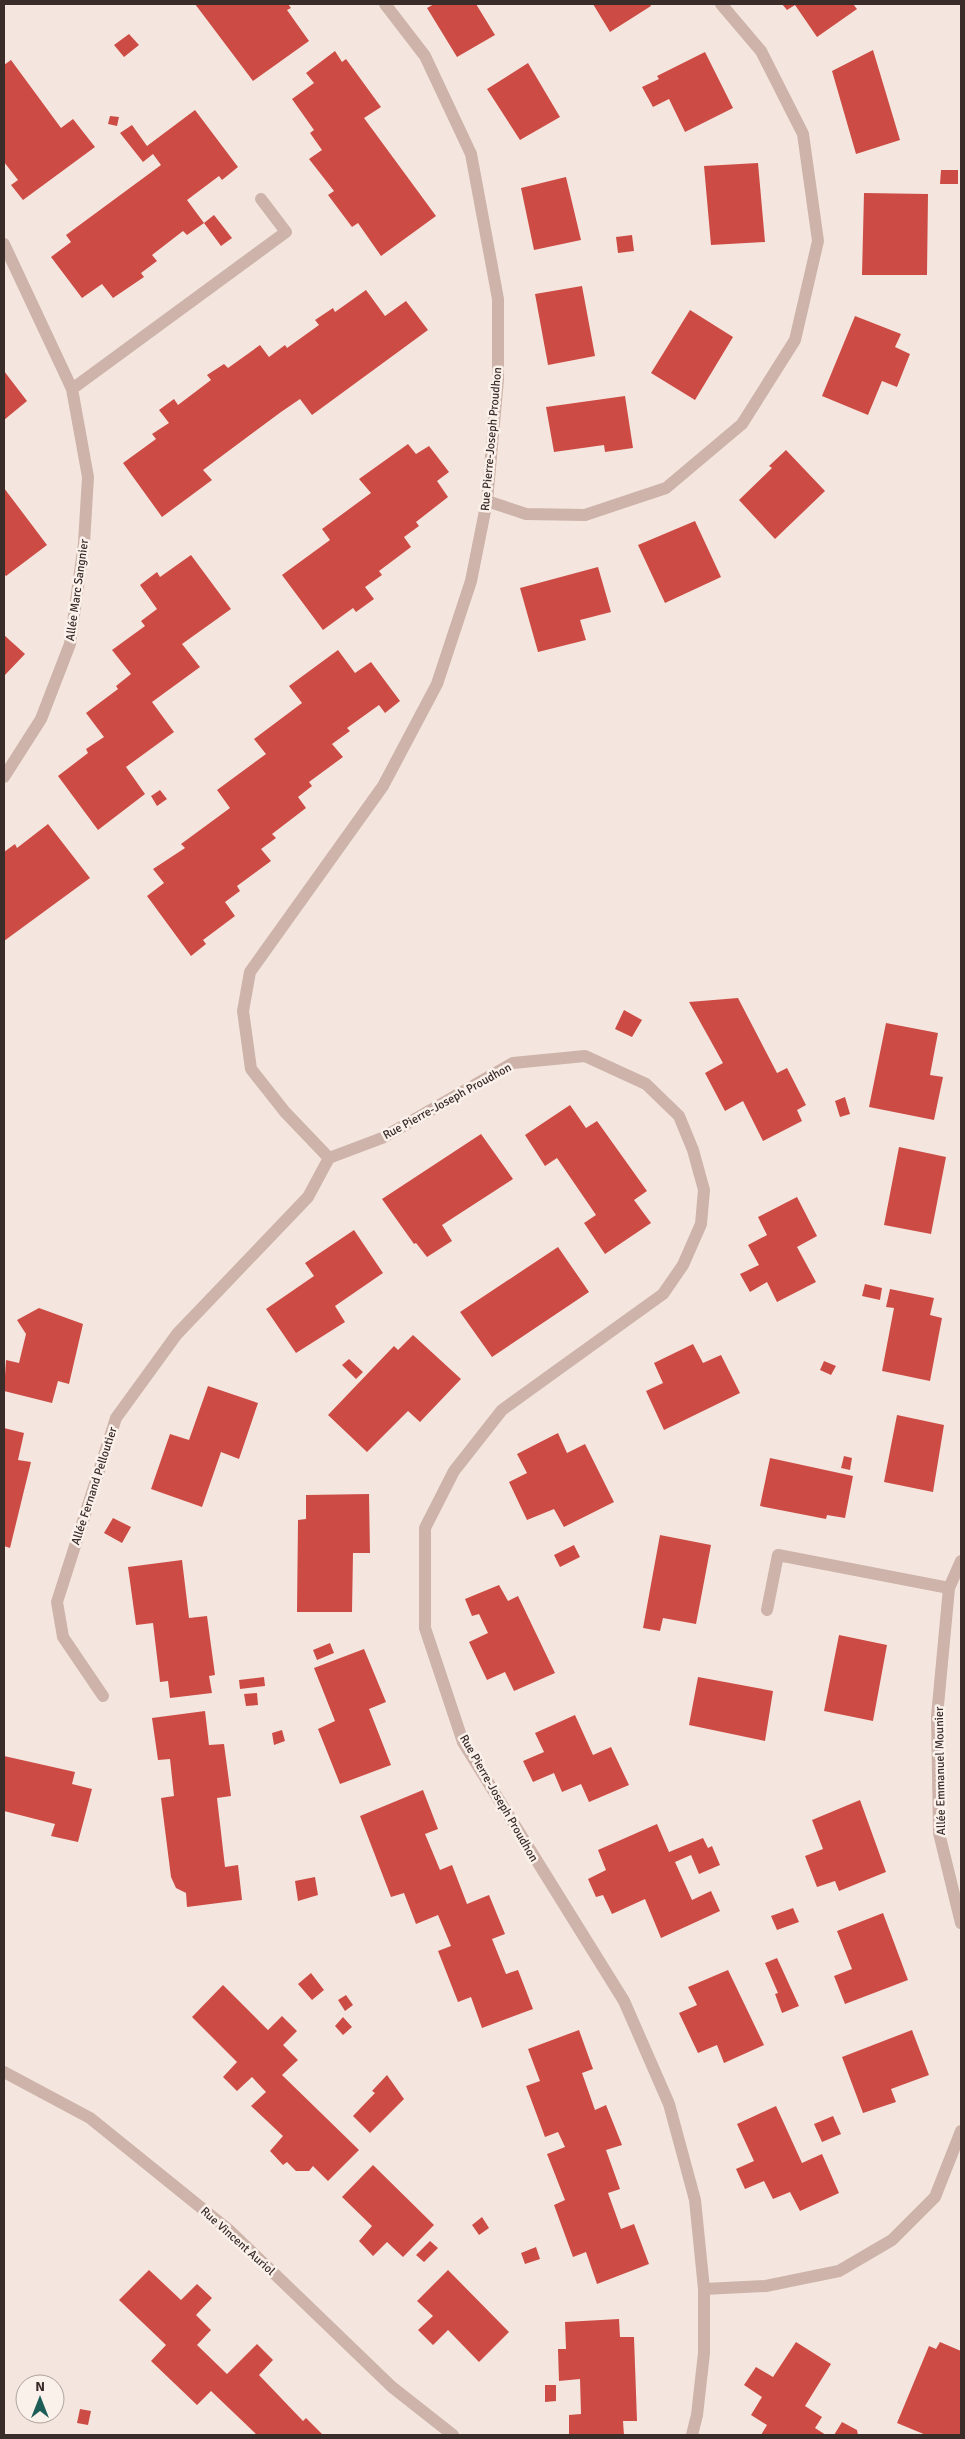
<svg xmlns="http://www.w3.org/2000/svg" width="965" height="2439" viewBox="0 0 965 2439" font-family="Signika,sans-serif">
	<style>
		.building { fill: #cc4c45 }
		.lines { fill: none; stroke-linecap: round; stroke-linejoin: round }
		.minor { stroke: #cdb3a9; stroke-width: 12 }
		.tertiary { stroke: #cdb3a9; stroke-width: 12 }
		.labels { text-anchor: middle; stroke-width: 5; stroke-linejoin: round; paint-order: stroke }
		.street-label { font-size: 12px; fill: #3a2c29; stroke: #fbf1eb }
	</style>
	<rect width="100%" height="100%" fill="#f4e6de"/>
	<path class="building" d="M195 4H288L291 8 287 10 309 41 253 81Z
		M434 4H476L495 35 457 57 427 8Z
		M593 4H650L651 6 610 32Z
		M782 4H853L857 9 817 37 795 5 787 10Z
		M129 34 139 45 124 57 114 45Z
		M873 50 900 140 856 154 832 71Z
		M335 51 342 62 346 59 381 107 364 118 436 216 381 256 358 223 352 227 328 195 334 191 309 159 322 150 310 133 314 130 292 99 314 83 306 73Z
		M705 52 733 108 685 132 669 99 653 107 642 87 659 79 657 76Z
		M11 60 61 128 73 119 95 147 23 200 11 185 18 180 4 162V65Z
		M528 63 560 117 520 140 487 89Z
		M195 110 238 167 222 180 219 176 187 200 204 223 214 215 232 238 221 246 204 223 187 235 183 231 152 255 157 261 141 273 144 277 113 298 102 284 82 298 51 257 71 242 66 235 161 165 153 154 143 162 120 133 132 125 147 146Z
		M110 116 119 117 117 126 108 124Z
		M758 163 765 242 711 245 704 166Z
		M941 170H958V184H940Z
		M566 177 581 240 534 250 521 188Z
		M864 193 928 194 927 275H862Z
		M632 235 634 251 618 253 616 237Z
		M582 286 595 356 548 365 535 294Z
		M366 290 385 316 406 301 428 330 312 415 300 399 281 412 203 470 212 480 162 517 123 463 156 439 152 434 169 423 159 410 174 399 178 405 211 380 207 375 224 364 228 368 260 345 269 357 285 345 287 348 319 325 315 320 333 308 335 312Z
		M690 310 733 337 695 400 651 373Z
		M855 316 901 334 895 347 910 354 897 387 882 381 868 415 822 396Z
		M4 371 27 401 4 420Z
		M625 396 633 448 605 452 604 445 554 452 546 407Z
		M408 444 416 454 429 446 449 472 437 481 448 497 416 522 419 526 404 537 411 547 379 571 382 575 365 587 374 599 356 612 353 608 323 630 282 575 330 540 322 529 371 493 359 479Z
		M786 450 825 491 775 539 739 500 772 468 769 466Z
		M4 488 47 545 6 576 4 574Z
		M695 521 721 577 665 603 638 545Z
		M191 555 231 609 182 644 200 667 152 702 174 732 126 767 145 794 98 830 58 776 88 753 86 749 104 737 86 713 118 689 116 686 131 674 112 650 145 626 141 621 157 609 140 585 157 572 160 577Z
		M598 567 611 612 580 620 586 640 538 652 520 588Z
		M4 635 25 654 4 676Z
		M338 650 355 673 371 662 400 701 385 713 379 705 347 728 350 731 332 744 343 757 309 782 312 786 298 797 306 808 272 834 276 838 261 849 271 861 237 886 240 891 225 902 235 916 203 940 206 944 191 956 147 896 164 883 153 869 185 848 181 844 230 808 217 790 266 754 254 739 302 703 289 686Z
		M160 790 167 799 157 806 151 796Z
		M48 824 90 878 4 941V852L15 844 17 848Z
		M738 998 777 1073 787 1068 806 1105 797 1110 802 1121 763 1141 743 1101 725 1111 705 1073 723 1063 689 1002Z
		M624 1010 642 1020 632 1037 615 1029Z
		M886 1023 938 1033 930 1075 943 1077 934 1120 869 1107Z
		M845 1097 850 1114 840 1117 835 1101Z
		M570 1105 586 1128 597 1121 647 1191 634 1200 651 1223 605 1254 584 1223 596 1215 557 1158 545 1166 525 1135Z
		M481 1134 513 1179 442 1225 452 1241 427 1257 416 1243 414 1244 382 1199Z
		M899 1147 946 1157 931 1234 884 1225Z
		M797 1197 817 1236 797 1247 816 1282 777 1302 767 1282 750 1292 740 1274 759 1265 748 1245 767 1235 758 1217Z
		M354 1230 383 1273 335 1306 345 1322 296 1353 266 1309 314 1276 305 1263Z
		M558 1247 589 1292 492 1357 460 1312Z
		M865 1284 882 1288 880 1300 862 1296Z
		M890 1289 934 1298 930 1315 942 1318 930 1381 882 1371 894 1308 886 1307Z
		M39 1308 83 1324 69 1384 58 1381 52 1403 4 1391 6 1360 19 1363 26 1334 17 1320Z
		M413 1335 461 1379 420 1422 408 1411 367 1452 328 1415 394 1346 398 1350Z
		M693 1344 703 1363 721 1355 740 1393 664 1430 646 1391 663 1383 654 1363Z
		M349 1359 363 1372 356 1379 342 1365Z
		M824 1361 836 1366 831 1375 820 1370Z
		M208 1386 258 1403 239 1459 221 1452 202 1507 151 1489 170 1434 189 1440Z
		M897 1415 944 1425 933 1492 884 1482Z
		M4 1428 24 1433 18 1460 31 1462 10 1548 4 1546Z
		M558 1433 567 1453 585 1444 614 1502 564 1527 554 1509 527 1520 509 1482 527 1473 517 1454Z
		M844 1456 852 1458 850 1470 841 1468Z
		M770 1458 853 1476 845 1518 827 1515 826 1519 760 1506Z
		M369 1494 370 1553H353L352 1612H297L298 1520 306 1519V1495Z
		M113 1518 131 1527 122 1543 104 1533Z
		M660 1535 711 1545 696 1624 663 1618 660 1631 643 1628Z
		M574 1545 580 1557 560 1567 554 1555Z
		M182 1560 189 1618 207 1616 215 1675 209 1676 212 1693 170 1698 168 1681 160 1682 153 1623 136 1625 128 1567Z
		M499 1585 508 1601 518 1596 555 1673 514 1691 505 1672 487 1680 469 1642 488 1633 479 1614 472 1616 465 1599Z
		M839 1635 887 1645 873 1721 824 1711Z
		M330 1643 334 1653 317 1660 313 1650Z
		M364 1649 386 1702 369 1709 391 1765 340 1784 318 1729 335 1721 314 1668Z
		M264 1677 265 1686 240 1689 239 1680Z
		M698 1677 773 1691 765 1741 689 1725Z
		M257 1693 258 1705 246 1706 244 1694Z
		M205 1711 209 1745 224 1744 231 1796 217 1798 225 1867 238 1865 242 1900 187 1907 186 1893 176 1888 171 1877 161 1798 174 1796 170 1759 158 1760 152 1718Z
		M575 1715 593 1755 611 1747 629 1785 589 1802 581 1784 562 1792 554 1773 533 1782 523 1761 544 1752 535 1733Z
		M282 1730 285 1741 274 1745 272 1733Z
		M4 1756 75 1772 72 1784 92 1789 78 1842 51 1836 55 1824 4 1811Z
		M423 1790 438 1829 425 1834 440 1870 452 1865 467 1904 489 1895 505 1934 492 1939 506 1974 518 1970 533 2009 482 2028 471 1997 458 2002 438 1951 451 1946 438 1915 416 1924 404 1893 391 1897 360 1816Z
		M860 1800 886 1872 839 1891 835 1881 817 1887 805 1856 823 1849 812 1820Z
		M657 1824 669 1852 703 1838 708 1848 712 1846 720 1865 699 1874 691 1855 675 1862 692 1900 711 1891 720 1911 661 1938 645 1899 612 1914 603 1895 596 1897 588 1879 606 1870 598 1850Z
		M315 1877 318 1895 298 1901 295 1881Z
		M793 1908 799 1922 777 1930 771 1916Z
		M883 1913 908 1980 845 2004 834 1976 852 1969 837 1931Z
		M777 1958 799 2006 782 2013 775 1994 778 1993 765 1963Z
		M728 1970 764 2045 724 2063 717 2045 698 2053 679 2013 697 2005 688 1987Z
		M311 1973 324 1990 312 2000 298 1984Z
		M223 1985 268 2030 282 2016 297 2031 283 2045 298 2060 282 2075 359 2150 328 2181 313 2166 309 2171H296L287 2162 283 2165 270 2151 283 2136 251 2106 266 2092 252 2077 237 2091 223 2077 237 2062 192 2017Z
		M346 1995 353 2005 345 2011 338 2000Z
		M343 2017 352 2027 343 2035 335 2026Z
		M579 2030 593 2069 582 2073 595 2110 606 2105 622 2145 606 2150 620 2189 608 2193 621 2229 634 2224 649 2264 597 2284 586 2252 573 2257 554 2205 565 2200 547 2154 565 2147 558 2132 545 2137 526 2086 540 2081 528 2049Z
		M912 2030 929 2075 891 2089 896 2102 863 2113 842 2057Z
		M387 2075 404 2099 370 2133 353 2116 375 2093 372 2091Z
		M776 2106 802 2163 822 2154 839 2193 800 2211 790 2192 773 2199 764 2181 745 2189 736 2169 754 2161 737 2124Z
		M833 2116 841 2134 822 2142 814 2124Z
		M373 2165 434 2225 403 2257 387 2242 373 2256 359 2241 372 2226 342 2197Z
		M482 2217 489 2228 479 2235 472 2225Z
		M430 2241 438 2248 424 2262 416 2255Z
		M536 2247 540 2259 525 2264 521 2253Z
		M149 2270 181 2300 197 2284 212 2298 196 2315 211 2330 197 2345 227 2374 257 2344 273 2360 259 2375 303 2421 306 2418 323 2435H257L211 2391 197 2405 151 2361 166 2345 119 2300Z
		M448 2270 509 2332 479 2362 448 2330 433 2345 418 2330 433 2316 417 2301Z
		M619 2319 620 2337H634L637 2421H623L624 2435H569V2415L581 2414 580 2379 559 2381 558 2349H566L565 2322Z
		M796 2342 831 2364 805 2406 822 2417 815 2428 826 2435H761L767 2425 751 2415 762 2397 744 2385 756 2367 773 2377Z
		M940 2342 961 2351V2435H926L897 2423 929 2346 936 2349Z
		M545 2385H556V2401L545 2402Z
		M80 2409 91 2411 88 2425 77 2423Z
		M842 2422 857 2430 858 2435H834Z"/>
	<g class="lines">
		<path class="minor" d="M4 244 72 389 88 477 84 543 70 644 41 719 4 777
			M72 389 286 232 261 199
			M487 501 526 514 585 515 666 488 742 424 795 340 818 241 803 134 761 51 721 4
			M961 1561 949 1588 937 1716 939 1833 961 1923
			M767 1610 778 1555 949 1588
			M103 1696 63 1637 57 1602 116 1418 177 1334 308 1197 329 1158
			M4 2072 90 2118 230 2231 392 2387 453 2435
			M704 2289 766 2286 839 2271 892 2240 935 2197 961 2131"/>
		<path class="tertiary" d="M385 4 425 56 471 154 498 299V379L487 501 471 581 437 684 383 786 250 972 243 1011 251 1069 285 1112 329 1158 382 1138 513 1063 585 1056 646 1084 679 1116 693 1150 704 1190 701 1224 683 1265 663 1294 502 1410 454 1471 425 1528V1628L463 1742 624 2001 669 2104 695 2200 704 2289V2353L697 2415 692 2435"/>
	</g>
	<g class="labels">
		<g class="street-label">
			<text transform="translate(491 439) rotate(-85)" y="4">Rue Pierre-Joseph Proudhon</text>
			<text transform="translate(77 590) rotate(-82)" y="4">Allée Marc Sangnier</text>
			<text transform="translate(447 1101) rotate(-29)" y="4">Rue Pierre-Joseph Proudhon</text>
			<text transform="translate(94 1486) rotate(-72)" y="4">Allée Fernand Pelloutier</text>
			<text transform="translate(940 1771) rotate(-91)" y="4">Allée Emmanuel Mounier</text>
			<text transform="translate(499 1798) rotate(60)" y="4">Rue Pierre-Joseph Proudhon</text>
			<text transform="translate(238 2241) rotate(42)" y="4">Rue Vincent Auriol</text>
		</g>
	</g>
	<rect width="965" height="2439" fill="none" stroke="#3a2c29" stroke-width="10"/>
	<g transform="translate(40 2399)"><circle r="24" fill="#fbf1eb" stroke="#aea29d"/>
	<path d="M0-4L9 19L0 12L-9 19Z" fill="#1c5e56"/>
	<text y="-8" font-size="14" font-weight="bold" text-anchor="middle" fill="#3a2c29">N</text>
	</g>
</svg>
